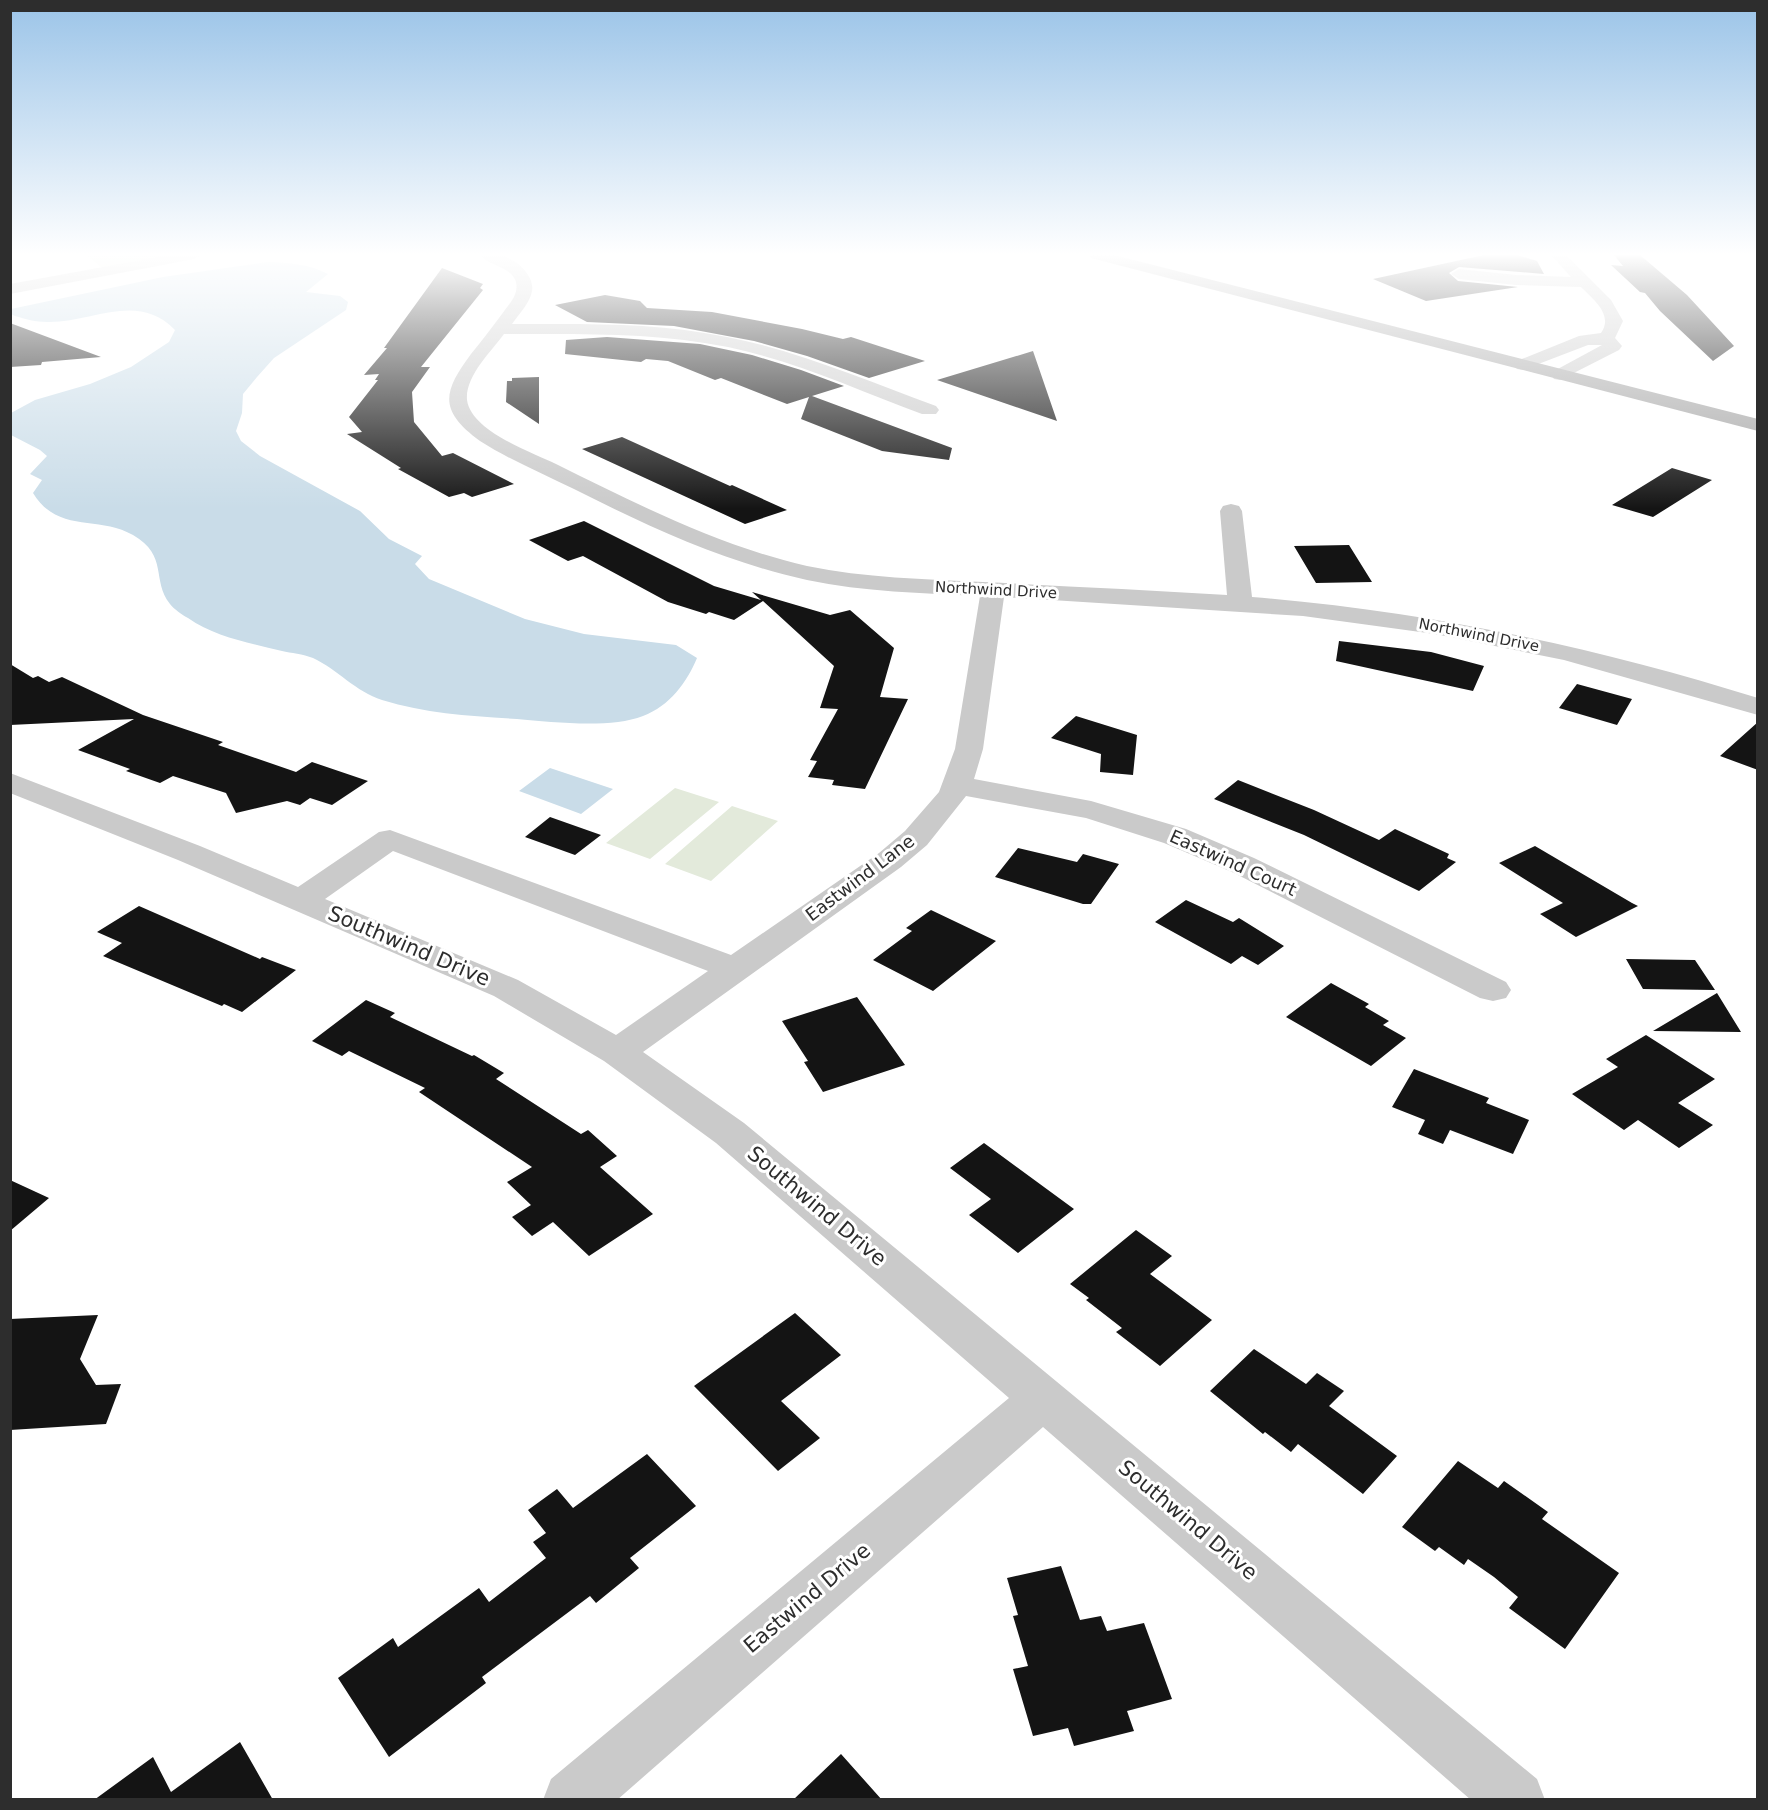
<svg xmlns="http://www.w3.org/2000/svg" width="1768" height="1810" viewBox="0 0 1768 1810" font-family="'DejaVu Sans',sans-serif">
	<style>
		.green { fill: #e3eadb }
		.water { fill: #c9dce8 }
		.building { fill: #141414 }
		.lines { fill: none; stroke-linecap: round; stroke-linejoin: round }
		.minor { fill: #cacaca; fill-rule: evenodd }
		.major { fill: #a5a5a5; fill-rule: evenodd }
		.labels { text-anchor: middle; stroke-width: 6; stroke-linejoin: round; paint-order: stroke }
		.far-street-label { font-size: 15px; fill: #2d2d2d; stroke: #fff }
		.street-label { font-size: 18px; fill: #2d2d2d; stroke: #fff }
		.near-street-label { font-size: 21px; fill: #2d2d2d; stroke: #fff }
	</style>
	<rect width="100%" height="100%" fill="#fff"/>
	<path class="green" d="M86 255H180L105 270Z
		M675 788 719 802 650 859 606 843Z
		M732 806 778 821 711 881 665 864Z"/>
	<path class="water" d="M269 262C290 263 309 264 328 274L306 292 340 296 348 302 346 310 274 358 257 377 243 394 242 413 236 431 241 441 260 456 360 511 389 539 422 556 415 564 429 579 525 619 584 634 676 645 697 658C687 682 670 706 643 716 610 729 553 722 517 719 471 716 427 714 382 700 356 692 337 669 313 658 303 654 291 653 282 651 250 643 215 637 188 618 182 615 174 609 170 604 151 580 169 556 133 535 98 515 58 534 33 493L42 480 30 474 47 456 40 450 11 435V413L35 400 90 384 131 367 169 342 175 330C137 291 93 323 47 322 36 322 25 319 15 316L11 314V309L163 277Z
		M550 768 613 789 581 814 519 791Z"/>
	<path class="building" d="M1484 255H1517L1537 261 1544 274 1459 267 1449 273 1458 281 1518 287 1426 301 1373 279Z
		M1614 255H1640L1687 295 1734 346 1713 361 1660 311 1645 293 1640 292 1611 265 1623 266Z
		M442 268 483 284 480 288 483 290 421 367H430L412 392 414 422 442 456 453 453 514 484 472 497 464 493 449 497 398 469 401 468 347 434 362 432 349 417 378 380H375L379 374 364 375 387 348H384Z
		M605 295 640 301 647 308 712 312 802 329 843 339 851 337 925 361 869 378 807 356 754 341 674 326 587 322 555 305Z
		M10 323 101 357 42 362 41 365 10 367Z
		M607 337 700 344 752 355 801 370 844 386 812 396 952 448 949 460 882 451 801 419 809 397 787 404 721 378 715 380 668 361 646 359 641 362 565 354 566 340Z
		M1033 351 1057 421 937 380Z
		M539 377V424L506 402 507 381H512V378Z
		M622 437 730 486 732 485 787 510 745 524 582 449Z
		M1672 468 1712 480 1653 517 1612 505Z
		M584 521 714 586 761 600 752 592 830 615 850 610 894 648 880 697 908 699 865 789 832 785 834 780 808 777 817 761 810 760 838 709 820 708 834 666 763 601 734 620 709 612 706 614 668 602 583 556 568 561 529 540Z
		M1349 545 1372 582 1316 583 1294 546Z
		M1339 641 1431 652 1484 666 1473 691 1336 661Z
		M10 664 33 678 38 676 49 682 62 677 143 715 223 742 218 745 296 772 312 762 368 781 332 805 310 798 300 805 287 801 236 813 226 793 173 776 160 783 126 771 130 769 78 750 134 719 10 725Z
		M1577 684 1632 699 1617 725 1559 708Z
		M1076 716 1137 735 1133 775 1100 772 1101 754 1051 738Z
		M1758 722V770L1720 756Z
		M1238 780 1314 810 1379 840 1395 829 1449 854 1447 858 1456 862 1419 891 1304 835 1214 799Z
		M550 817 601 835 575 855 525 837Z
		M1535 846 1632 903 1638 906 1576 937 1540 914 1563 903 1499 863Z
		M1018 848 1077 862 1083 854 1119 864 1091 904H1083L995 877Z
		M1186 900 1233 922 1239 918 1284 946 1258 965 1242 956 1231 964 1155 922Z
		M139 906 260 959 262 957 296 970 242 1012 224 1004 222 1006 103 956 122 943 97 932Z
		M931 910 996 941 933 991 873 960 912 931 906 928Z
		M1626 959 1695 960 1715 990 1643 989Z
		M1331 983 1369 1004 1365 1007 1389 1021 1383 1025 1406 1038 1371 1066 1286 1017Z
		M1717 993 1741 1032 1653 1031Z
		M857 997 905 1065 823 1092 804 1062 808 1061 782 1021Z
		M366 1000 395 1013 390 1017 472 1056 474 1055 504 1073 496 1079 581 1134 588 1130 617 1156 600 1167 653 1214 589 1256 553 1222 532 1236 512 1217 531 1205 507 1182 532 1167 419 1092 425 1088 349 1051 342 1056 312 1041Z
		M1646 1035 1715 1079 1678 1103 1713 1125 1679 1148 1638 1120 1624 1130 1572 1094 1618 1067 1606 1059Z
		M1414 1069 1489 1098 1486 1103 1529 1120 1513 1154 1450 1130 1443 1144 1418 1134 1425 1120 1392 1107Z
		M984 1143 1074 1209 1018 1253 969 1215 991 1199 950 1168Z
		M10 1180 49 1198 10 1231Z
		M1136 1230 1172 1256 1150 1274 1212 1320 1160 1366 1116 1332 1122 1328 1086 1300 1089 1298 1070 1284Z
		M795 1313 841 1355 781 1401 820 1438 778 1471 694 1386Z
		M98 1315 80 1359 96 1385 121 1384 106 1424 10 1430V1319Z
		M1254 1349 1306 1384 1317 1373 1344 1391 1329 1406 1397 1456 1363 1494 1298 1444 1291 1452 1265 1432 1263 1434 1210 1391Z
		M647 1454 696 1506 630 1558 639 1568 596 1603 590 1596 482 1677 486 1683 389 1757 338 1678 393 1638 398 1647 479 1588 489 1602 546 1558 533 1542 546 1533 528 1510 557 1489 573 1508Z
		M1458 1461 1498 1488 1504 1481 1548 1512 1542 1519 1619 1573 1565 1649 1509 1608 1518 1597 1494 1577 1468 1559 1464 1565 1439 1547 1435 1551 1402 1527Z
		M1061 1566 1080 1620 1101 1616 1107 1631 1144 1623 1172 1699 1127 1711 1134 1731 1074 1746 1068 1728 1033 1736 1013 1669 1028 1666 1013 1616 1018 1615 1007 1578Z
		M240 1742 273 1800H94L153 1757 171 1792Z
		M841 1754 882 1800H793Z"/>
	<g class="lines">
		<path class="minor" d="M169 255H201L194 259 10 294V284Z
			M480 255C486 255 493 254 499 255 514 257 535 275 532 291 530 303 519 314 512 324 584 324 656 322 727 337 799 351 867 381 936 406L939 410 936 414H922C858 390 795 361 728 347 654 332 579 334 504 334 491 352 465 376 467 400 471 431 531 452 556 464 637 504 719 546 807 566 865 578 925 579 983 582 1064 586 1146 590 1227 595L1220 511 1223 506 1231 504 1239 506 1242 511 1252 597C1424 611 1592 646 1758 698V715L1564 660 1435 634 1303 616 1004 597 983 749 974 779 1091 801 1186 829 1254 858 1506 982 1511 990 1506 998 1493 1001 1480 998 1232 872 1164 843 1086 818 966 796 927 845 901 867 643 1052 744 1123 1537 1779 1545 1800H1471L1043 1427 617 1800H543L551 1779 1009 1398 716 1143 604 1061 494 996 178 860 10 793V773L200 846 298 887 379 832 390 830 731 955 879 853 905 831 939 792 955 749 980 596C923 593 864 592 807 580 725 562 649 527 574 489 543 474 510 460 480 441 438 410 443 392 471 354 482 341 492 327 502 314 509 304 519 295 516 282 511 266 489 266 480 255ZM393 851 708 971 616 1035 518 980 325 899Z
			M1551 255H1566L1611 300 1623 321 1615 338 1622 346 1619 350 1560 380 1554 379 1551 375 1554 371 1602 345H1588L1523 370 1517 369 1514 365 1517 361 1579 336 1601 333C1614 315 1593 299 1581 287L1516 285 1459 279 1451 274 1459 269 1516 275 1571 277Z"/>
		<path class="major" d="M1089 255H1114L1758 419V431L1091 258Z"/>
	</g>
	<linearGradient id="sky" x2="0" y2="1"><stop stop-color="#9bc4e8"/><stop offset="0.5" stop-color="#fff"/><stop offset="1" stop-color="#fff" stop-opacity="0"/></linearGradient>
	<rect width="1768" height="509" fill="url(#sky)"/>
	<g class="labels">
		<g class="far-street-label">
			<text transform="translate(996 590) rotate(3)" y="5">Northwind Drive</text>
			<text transform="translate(1479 635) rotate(11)" y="5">Northwind Drive</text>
		</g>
		<g class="street-label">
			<text transform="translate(1233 863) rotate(24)" y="6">Eastwind Court</text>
			<text transform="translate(860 878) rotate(-37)" y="6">Eastwind Lane</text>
		</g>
		<g class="near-street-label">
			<text transform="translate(409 946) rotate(23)" y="7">Southwind Drive</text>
			<text transform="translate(817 1206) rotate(40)" y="7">Southwind Drive</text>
			<text transform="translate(1188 1520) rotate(40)" y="7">Southwind Drive</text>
			<text transform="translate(807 1598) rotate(-40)" y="7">Eastwind Drive</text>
		</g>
	</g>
	<rect width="1768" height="1810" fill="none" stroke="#2d2d2d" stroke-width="24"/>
</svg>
